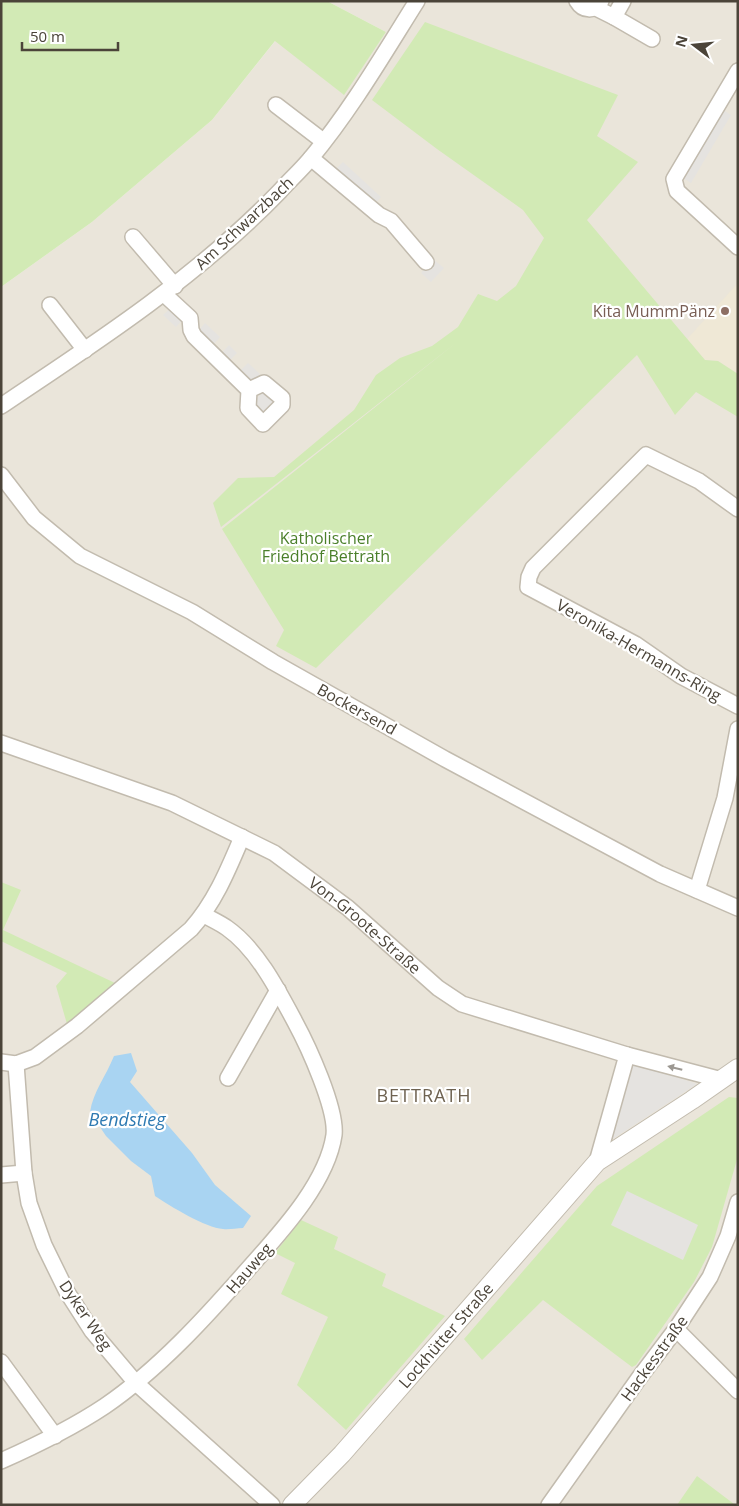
<svg xmlns="http://www.w3.org/2000/svg" width="739" height="1506" viewBox="0 0 739 1506" font-family="'Open Sans',sans-serif">
	<style>
		.residential { fill: #eae5da }
		.education { fill: #efe8d6 }
		.green { fill: #d2eab5 }
		.parking { fill: #e5e3e0 }
		.water { fill: #a9d4f2 }
		.lines { fill: none; stroke-linecap: round; stroke-linejoin: round }
		.minor-casing { stroke: #c2bbae; stroke-width: 18 }
		.tertiary-casing { stroke: #c2bbae; stroke-width: 20 }
		.minor { stroke: #fff; stroke-width: 15 }
		.tertiary { stroke: #fff; stroke-width: 18 }
		.oneway { fill: #9c9892 }
		.education-dot { fill: #8d6e63; stroke: #fff; stroke-width: 2 }
		.labels { text-anchor: middle; stroke-width: 4.5; stroke-linejoin: round; paint-order: stroke }
		.street-label { font-size: 16px; fill: #4b4439; stroke: #fff }
		.education-label { font-size: 16px; fill: #785e54; stroke: #fff; text-anchor: end }
		.park-label { font-size: 16px; fill: #4a7f2a; stroke: #fff }
		.neighbourhood-label { font-size: 18px; letter-spacing: 1px; fill: #6e6250; stroke: #fff }
		.water-label { font-size: 18px; font-style: italic; fill: #2e7ab2; stroke: #fff }
	</style>
	<rect width="100%" height="100%" fill="#f6f3ec"/>
	<path class="residential" d="M327 1H738V1505H1V287L92 222 212 120 276 40 343 94 386 32Z"/>
	<path class="education" d="M738 283V374L718 361 705 360 687 339Z"/>
	<path class="green" d="M1 1H327L386 32 344 95 275 41 212 120 92 222 1 287Z
		M425 22 618 95 597 136 638 162 587 220 705 360 718 361 738 374V417L696 392 675 415 637 355 316 668 276 646 284 630 222 529 457 342 221 527 213 503 238 478 274 477 354 410 376 375 400 358 432 346 458 327 478 294 497 301 516 286 544 238 523 210 437 149 372 100Z
		M1 882 21 890 3 930 115 983 67 1024 56 986 67 973 1 941Z
		M729 1097 738 1098V1156L712 1247 694 1282 636 1365 632 1367 543 1300 482 1360 464 1339 597 1186Z
		M301 1220 338 1237 334 1249 386 1274 382 1286 445 1316 346 1430 297 1385 328 1317 281 1294 295 1263 275 1253Z
		M697 1476 734 1504V1505H677Z"/>
	<path class="parking" d="M717 106 731 115 691 183 677 174Z
		M343 162 381 197 374 205 336 169Z
		M433 259 444 268 431 282 421 273Z
		M175 304 187 315 176 327 163 315Z
		M205 323 220 337 209 350 194 336Z
		M229 345 237 353 225 365 217 358Z
		M248 363 260 374 247 387 235 376Z
		M268 386 279 395 258 418 248 408Z
		M625 1060 697 1084 602 1146Z
		M627 1191 698 1225 683 1260 611 1225Z"/>
	<path class="water" d="M131 1053 137 1071 130 1082 192 1153 215 1185 251 1216 243 1228C236 1228 229 1230 223 1229 206 1228 170 1206 155 1196L151 1176 131 1161 106 1136 90 1112C93 1092 106 1076 114 1056Z"/>
	<g class="lines">
		<g class="minor-casing">
			<g id="minor">
				<path d="M577 1C583 11 594 12 601 1"/>
				<path d="M596 8 614 17 623 1"/>
				<path d="M614 17 652 39"/>
				<path d="M738 71 674 179 677 191 738 247"/>
				<path d="M276 105 323 141"/>
				<path d="M311 158 379 215 391 221 426 262"/>
				<path d="M133 237 175 286"/>
				<path d="M164 294 190 318 191 330 194 336 249 390 248 408 263 424 282 405V398L264 383 249 390"/>
				<path d="M50 305 85 350"/>
				<path d="M1 406C99 341 198 276 280 191 290 180 301 170 311 158 351 110 383 55 417 1"/>
				<path d="M1 475 34 518 80 556 192 612 273 662 445 759 660 874 738 908"/>
				<path d="M738 509 699 481 646 455 533 568 529 577 528 587 635 644 681 676 738 706"/>
				<path id="s1" d="M1 743 172 803 274 853 348 908 438 988 462 1004 627 1055 722 1080"/>
				<path d="M697 890 725 798 738 729"/>
				<path d="M1 1062 16 1064 35 1057 77 1026 191 929C215 902 228 870 242 837"/>
				<path d="M16 1064 24 1173 29 1203 44 1245 67 1292 92 1331 136 1383 272 1505"/>
				<path d="M228 1078 278 990"/>
				<path d="M597 1162 627 1055"/>
				<path d="M1 1175 24 1173"/>
				<path d="M676 1329 738 1391"/>
				<path d="M1 1362 55 1436"/>
				<path d="M1 1461C37 1445 72 1428 105 1406 159 1369 206 1317 249 1268 280 1233 327 1183 334 1135 337 1109 308 1046 295 1022 278 990 257 949 227 928 220 923 211 919 204 915"/>
				<path d="M549 1505 639 1378 676 1329 710 1277 728 1236 738 1202"/>
			</g>
		</g>
		<g class="tertiary-casing">
			<g id="tertiary">
				<path id="s2" d="M292 1505 342 1454 597 1162 692 1100 738 1068"/>
			</g>
		</g>
		<use href="#minor" class="minor"/>
		<use href="#tertiary" class="tertiary"/>
	</g>
	<defs><path id="oneway-solid" d="M-6-.8H1V-3.2L6.5 0L1 3.2V.8H-6Z" transform="scale(1.25)"/></defs>
	<use class="oneway" href="#oneway-solid" transform="translate(675 1068) rotate(-166)"/>
	<circle class="education-dot" cx="725" cy="311" r="5"/>
	<g class="labels">
		<g class="street-label">
			<text transform="translate(244 223) rotate(-43)" y="6">Am Schwarzbach</text>
			<text transform="translate(639 650) rotate(30)" y="6">Veronika-Hermanns-Ring</text>
			<text transform="translate(357 709) rotate(29)" y="6">Bockersend</text>
			<text dy="6" stroke="none"><textPath href="#s1" startOffset="411">Von-Groote-Straße</textPath></text>
			<text transform="translate(249 1268) rotate(-49)" y="6">Hauweg</text>
			<text transform="translate(86 1315) rotate(56)" y="6">Dyker Weg</text>
			<text dy="6" stroke="none"><textPath href="#s2" startOffset="229">Lockhütter Straße</textPath></text>
			<text transform="translate(654 1358) rotate(-54)" y="6">Hackesstraße</text>
		</g>
		<g class="education-label">
			<text x="715" y="317">Kita MummPänz</text>
		</g>
		<g class="park-label">
			<text x="326" y="544">Katholischer<tspan x="326" dy="18">Friedhof Bettrath</tspan></text>
		</g>
		<g class="neighbourhood-label">
			<text x="424" y="1102">BETTRATH</text>
		</g>
		<g class="water-label">
			<text x="127" y="1126">Bendstieg</text>
		</g>
	</g>
	<rect width="739" height="1506" fill="none" stroke="#4b4439" stroke-width="5"/>
	<g transform="translate(694 45) rotate(286)" stroke="#ffffff" stroke-width="4" paint-order="stroke">
	<path d="M0-4L9 19L0 12L-9 19Z" fill="#4b4439"/>
	<text y="-8" font-size="14" font-weight="bold" text-anchor="middle" fill="#4b4439">N</text>
	</g>
	<path d="M22 42v8h96v-8" fill="none" stroke="#4b4439" stroke-width="2.5"/>
	<text x="30" y="42" font-size="15" fill="#4b4439" stroke="#ffffff" stroke-width="4" paint-order="stroke">50 m</text>
</svg>
